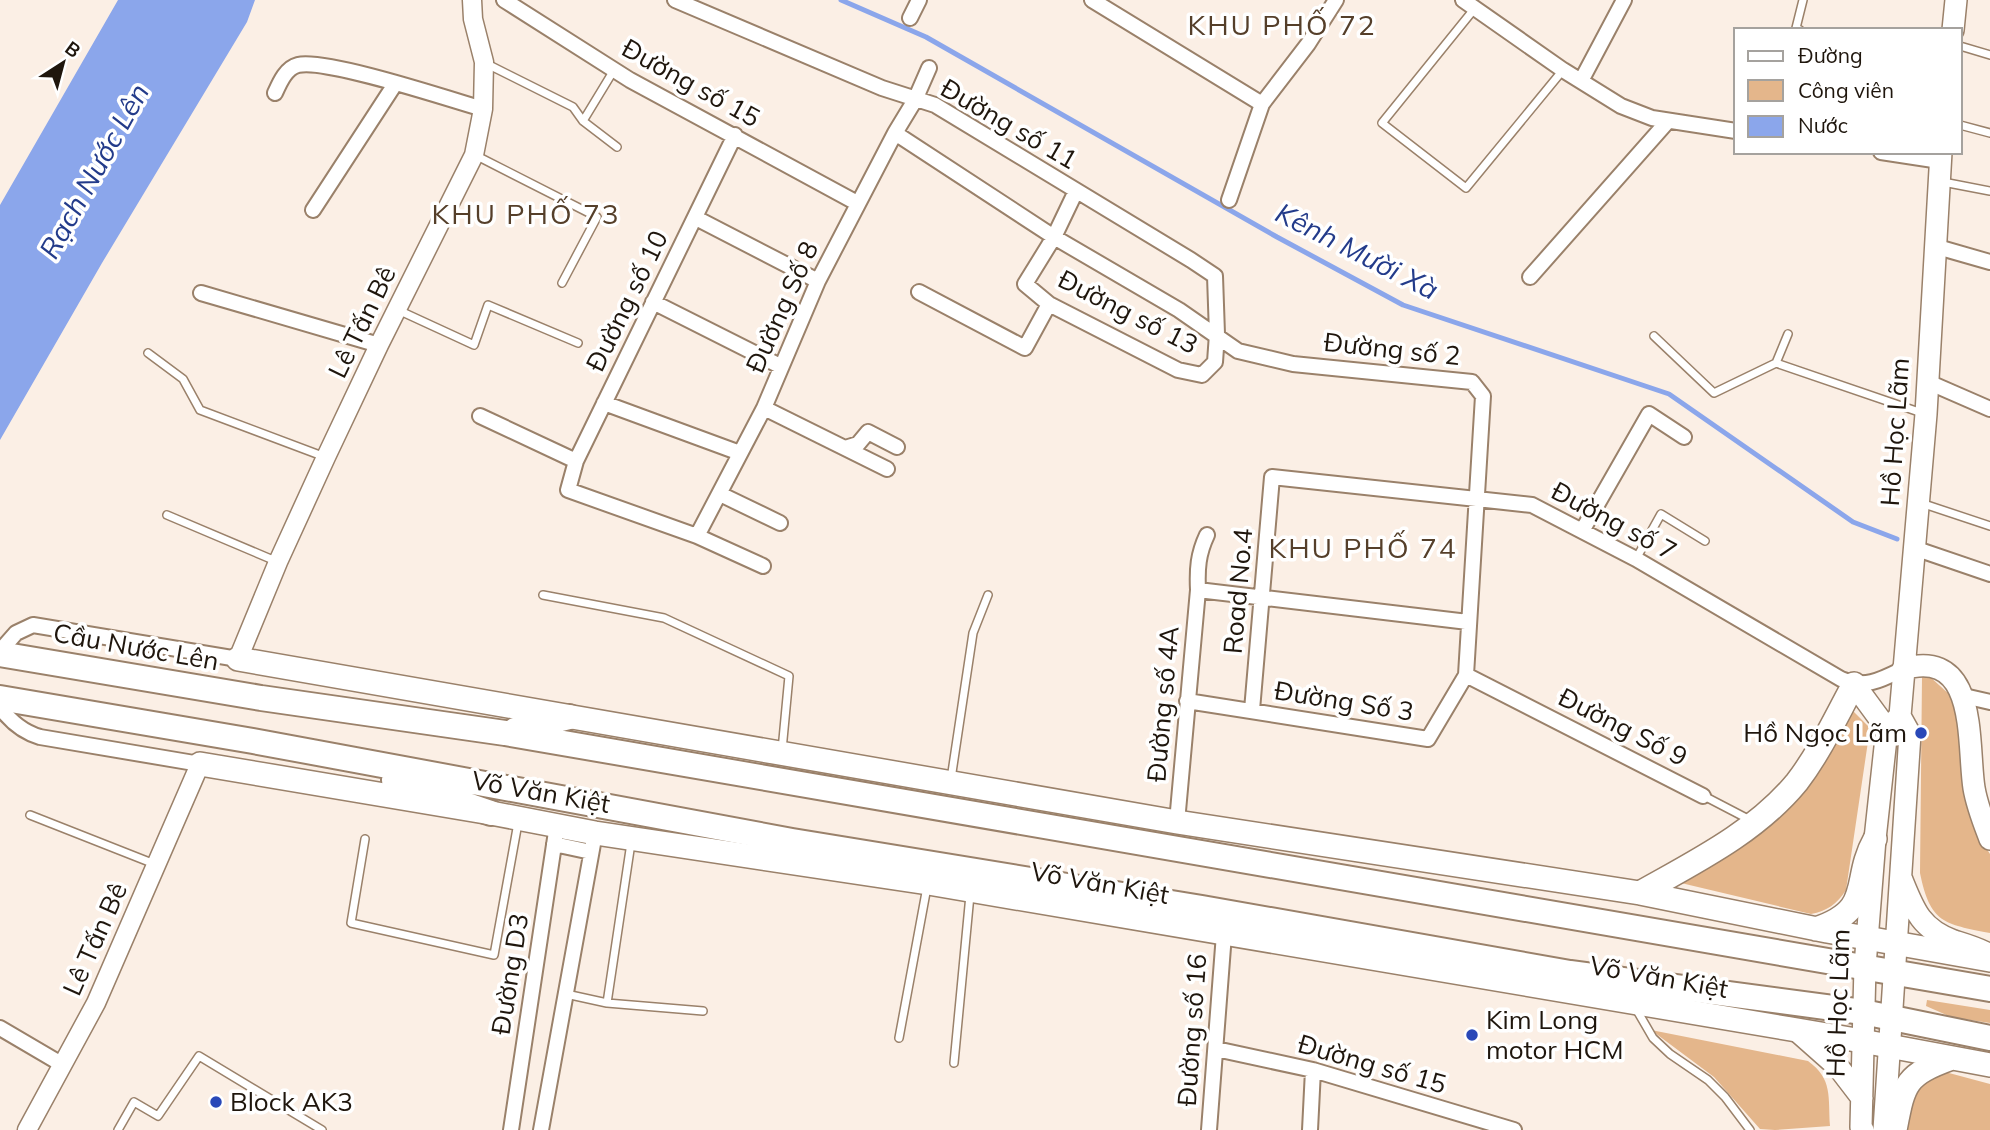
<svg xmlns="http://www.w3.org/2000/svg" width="1990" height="1130" viewBox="0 0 1990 1130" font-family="Mulish,sans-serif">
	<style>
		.green { fill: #e4b68b }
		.water { fill: #8ba6eb }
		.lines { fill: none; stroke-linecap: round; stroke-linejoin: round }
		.stream { stroke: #8ba6eb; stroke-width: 5 }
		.service-casing { stroke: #9a816a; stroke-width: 10 }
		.minor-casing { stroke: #9a816a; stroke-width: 18 }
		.tertiary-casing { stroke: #9a816a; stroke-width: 21 }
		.secondary-casing { stroke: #9a816a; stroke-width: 24 }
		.primary-casing { stroke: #9a816a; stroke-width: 26 }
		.trunk-casing { stroke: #9a816a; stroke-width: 28 }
		.service { stroke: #fff; stroke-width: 7 }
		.minor { stroke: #fff; stroke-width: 14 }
		.tertiary { stroke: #fff; stroke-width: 18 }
		.secondary { stroke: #fff; stroke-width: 21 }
		.primary { stroke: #fff; stroke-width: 23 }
		.trunk { stroke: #fff; stroke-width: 24 }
		.poi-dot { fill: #2948b8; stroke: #fff; stroke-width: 2.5 }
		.labels { text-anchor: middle; stroke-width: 7; stroke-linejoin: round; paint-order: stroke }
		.street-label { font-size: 26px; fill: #1f160d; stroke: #fff }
		.poi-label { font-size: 26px; fill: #1f160d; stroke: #fff; text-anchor: start }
		.neighbourhood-label { font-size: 28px; letter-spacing: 2px; fill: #553f2a; stroke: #fff }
		.water-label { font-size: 28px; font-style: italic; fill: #233b8a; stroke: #fff }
	</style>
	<rect width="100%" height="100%" fill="#fbefe5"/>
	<path class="green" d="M1928 675 1950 695 1958 715 1981 840 1990 854V933C1944 924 1930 923 1920 873L1922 677Z
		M1850 708 1870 728 1846 890C1837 904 1827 911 1811 914L1681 883 1763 830Z
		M1927 1000 1990 1010V1023L1951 1017 1926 1006Z
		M1651 1030 1808 1061C1833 1079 1828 1097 1830 1126L1775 1130 1760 1129 1714 1077Z
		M1942 1073H1949L1990 1084V1130H1906C1912 1099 1913 1089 1942 1073Z"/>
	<path class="water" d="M118 0H255L247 22 102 263 0 440V205Z"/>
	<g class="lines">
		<path class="stream" d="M841 0 926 37 1277 237 1403 305 1669 394 1853 522 1897 539"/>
		<g class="service-casing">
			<path id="service" d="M1475 8 1382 123 1466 188 1563 70
				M1800 30 1796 28 1803 0
				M1960 46 1990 55
				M485 63 573 107 583 121 617 147
				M583 121 614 70
				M1960 125 1990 133
				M475 155 597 217 562 283
				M1943 182 1990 191
				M398 310 474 345 488 305 578 343
				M1788 334 1776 363 1922 413
				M1654 336 1714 393 1776 363
				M148 353 183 379 200 410 325 457
				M1921 503 1990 526
				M167 515 278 562
				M1636 559 1661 514 1705 541
				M543 595 664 618 789 676 782 750
				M951 779 973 633 988 595
				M1704 796 1752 821
				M30 815 157 865
				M365 839 351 923 494 955 518 823
				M566 994 607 1003 703 1011
				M607 1003 631 843
				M1635 1007 1653 1038 1670 1054 1708 1080 1725 1097 1750 1130
				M899 1038 927 887
				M954 1063 970 895
				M118 1130 134 1102 158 1116 199 1056 322 1130"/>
		</g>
		<g class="minor-casing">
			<path id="minor" d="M504 0 630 80 857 203
				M675 0 882 88 935 105 1191 260 1215 276 1217 334 1215 362 1202 375 1178 370 1049 304 1025 284 1054 237 895 133
				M1092 0 1262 104
				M1463 0 1563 70 1621 106 1652 118 1736 131
				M910 18 919 0
				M1581 81 1624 0
				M275 93C280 82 286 68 298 65 325 58 449 99 483 109
				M735 135 576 461 568 490 697 536 763 566
				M1881 152 1940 161
				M1076 191 1054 237 1179 310 1238 351 1293 364 1472 382 1483 396 1466 675 1428 739 1187 701
				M1229 200 1262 104 1308 44 1336 0
				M313 210 395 84
				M696 218 818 281
				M1934 246 1990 262
				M1530 277 1668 121
				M919 292 1025 348 1049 304
				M201 293 379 345
				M653 302 780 366
				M1928 382 1990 409
				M604 403 740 453
				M764 408 887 469
				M480 416 576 461
				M845 448 858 444 868 432 897 447
				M720 494 780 523
				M1582 531 1649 414 1684 437
				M697 536 764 408 818 281 895 133 915 100 929 68
				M1914 548 1990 574
				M1198 590 1468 622
				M0 651 16 633 33 625 238 659
				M1466 675 1703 796
				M1964 696 1990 702
				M0 707C10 721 23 732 40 737L200 764
				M1252 710 1272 477 1532 505 1636 559 1841 679C1865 689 1881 680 1903 669
				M1177 822 1198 590C1197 569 1198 554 1207 535
				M554 844 591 852
				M0 1028 63 1065
				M1216 1049 1313 1070 1514 1130
				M511 1130 557 825
				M541 1130 595 833
				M1209 1130 1224 934
				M1310 1130 1313 1070"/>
		</g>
		<g class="tertiary-casing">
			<path id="tertiary" d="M238 659 278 562 326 457 379 345 474 155 483 109 484 62 473 19 472 0
				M27 1130 96 1003 200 764"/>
		</g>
		<g class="secondary-casing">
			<path id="secondary" d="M1953 30 1956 0
				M1903 669C1979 647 1967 744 1974 788 1977 806 1984 823 1990 839
				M1854 684 1887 729
				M1902 880C1914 910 1921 929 1954 941 1967 945 1978 948 1990 955
				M1796 1030 1839 1068 1862 1098
				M1863 1130 1861 1127 1865 966 1875 839 1887 729 1900 716
				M1884 1130 1910 734 1900 716 1926 414 1941 152"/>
		</g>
		<g class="primary-casing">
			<path id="primary" d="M238 659 1177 822 1640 893 1827 931 1990 960
				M200 764 491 813 595 833 928 883 1862 1041 1990 1065
				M1640 893C1695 862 1756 832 1797 782 1820 752 1836 717 1854 684
				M1816 929C1875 909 1851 882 1875 839
				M1895 1130C1904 1083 1905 1075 1952 1058"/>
		</g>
		<g class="trunk-casing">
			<path id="trunk" d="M0 654 261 698 505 733 1990 989
				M0 698 253 741 792 841 1202 908 1570 973 1863 1012 1990 1038
				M515 730 569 717
				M394 780 491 813"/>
		</g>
		<use href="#service" class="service"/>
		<use href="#minor" class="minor"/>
		<use href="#tertiary" class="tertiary"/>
		<use href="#secondary" class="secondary"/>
		<use href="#primary" class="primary"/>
		<use href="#trunk" class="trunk"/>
	</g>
	<g class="poi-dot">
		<circle cx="1921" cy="733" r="7"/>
		<circle cx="1472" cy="1035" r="7"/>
		<circle cx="216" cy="1102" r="7"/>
	</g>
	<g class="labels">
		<g class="street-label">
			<text transform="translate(691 83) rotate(29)" y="9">Đường số 15</text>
			<text transform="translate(1009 124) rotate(30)" y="9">Đường số 11</text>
			<text transform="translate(627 301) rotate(-64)" y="9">Đường số 10</text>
			<text transform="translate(782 307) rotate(-66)" y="9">Đường Số 8</text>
			<text transform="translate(1128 312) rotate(27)" y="9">Đường số 13</text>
			<text transform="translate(362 322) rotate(-64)" y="9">Lê Tấn Bê</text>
			<text transform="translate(1392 349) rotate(6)" y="9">Đường số 2</text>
			<text transform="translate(1895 432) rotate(-86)" y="9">Hồ Học Lãm</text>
			<text transform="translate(1614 521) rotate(28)" y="9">Đường số 7</text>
			<text transform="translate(1238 591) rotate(-85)" y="9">Road No.4</text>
			<text transform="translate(136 647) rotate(10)" y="9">Cầu Nước Lên</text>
			<text transform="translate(1344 701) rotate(9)" y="9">Đường Số 3</text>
			<text transform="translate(1163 704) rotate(-85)" y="9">Đường số 4A</text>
			<text transform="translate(1623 727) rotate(27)" y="9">Đường Số 9</text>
			<text transform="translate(541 792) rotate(10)" y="9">Võ Văn Kiệt</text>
			<text transform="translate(1100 883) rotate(10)" y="9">Võ Văn Kiệt</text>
			<text transform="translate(95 939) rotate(-66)" y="9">Lê Tấn Bê</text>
			<text transform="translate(510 974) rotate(-81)" y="9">Đường D3</text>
			<text transform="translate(1659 977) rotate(10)" y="9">Võ Văn Kiệt</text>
			<text transform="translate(1838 1003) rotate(-88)" y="9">Hồ Học Lãm</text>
			<text transform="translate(1192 1030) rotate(-86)" y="9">Đường số 16</text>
			<text transform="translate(1372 1064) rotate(16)" y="9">Đường số 15</text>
		</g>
		<g class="poi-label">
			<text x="1907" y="742" text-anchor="end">Hồ Ngọc Lãm</text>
			<text x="1486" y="1029">Kim Long<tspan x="1486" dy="30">motor HCM</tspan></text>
			<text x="230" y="1111">Block AK3</text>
		</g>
		<g class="neighbourhood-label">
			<text x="1282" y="35">KHU PHỐ 72</text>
			<text x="526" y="224">KHU PHỐ 73</text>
			<text x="1363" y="558">KHU PHỐ 74</text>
		</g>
		<g class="water-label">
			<text transform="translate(94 171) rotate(-61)" y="10">Rạch Nước Lên</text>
			<text transform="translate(1357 251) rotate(27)" y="10">Kênh Mười Xà</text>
		</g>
	</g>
	<rect x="1734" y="28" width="228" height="126" fill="#ffffff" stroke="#a5a29e" stroke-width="2"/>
	<rect x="1748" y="51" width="35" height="10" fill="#ffffff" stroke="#a5a29e" stroke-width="2"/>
	<text x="1798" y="63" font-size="21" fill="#1f160d">Đường</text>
	<rect x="1748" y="80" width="35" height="21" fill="#e4b68b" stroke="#a5a29e" stroke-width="2"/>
	<text x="1798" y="98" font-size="21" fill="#1f160d">Công viên</text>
	<rect x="1748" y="116" width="35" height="21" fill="#8ba6eb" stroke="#a5a29e" stroke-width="2"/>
	<text x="1798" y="133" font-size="21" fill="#1f160d">Nước</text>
	<g transform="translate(63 63) rotate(36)" stroke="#ffffff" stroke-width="5" paint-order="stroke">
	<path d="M0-5L12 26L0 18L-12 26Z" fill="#1f160d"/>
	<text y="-10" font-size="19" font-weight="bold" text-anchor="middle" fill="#1f160d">B</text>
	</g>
</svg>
